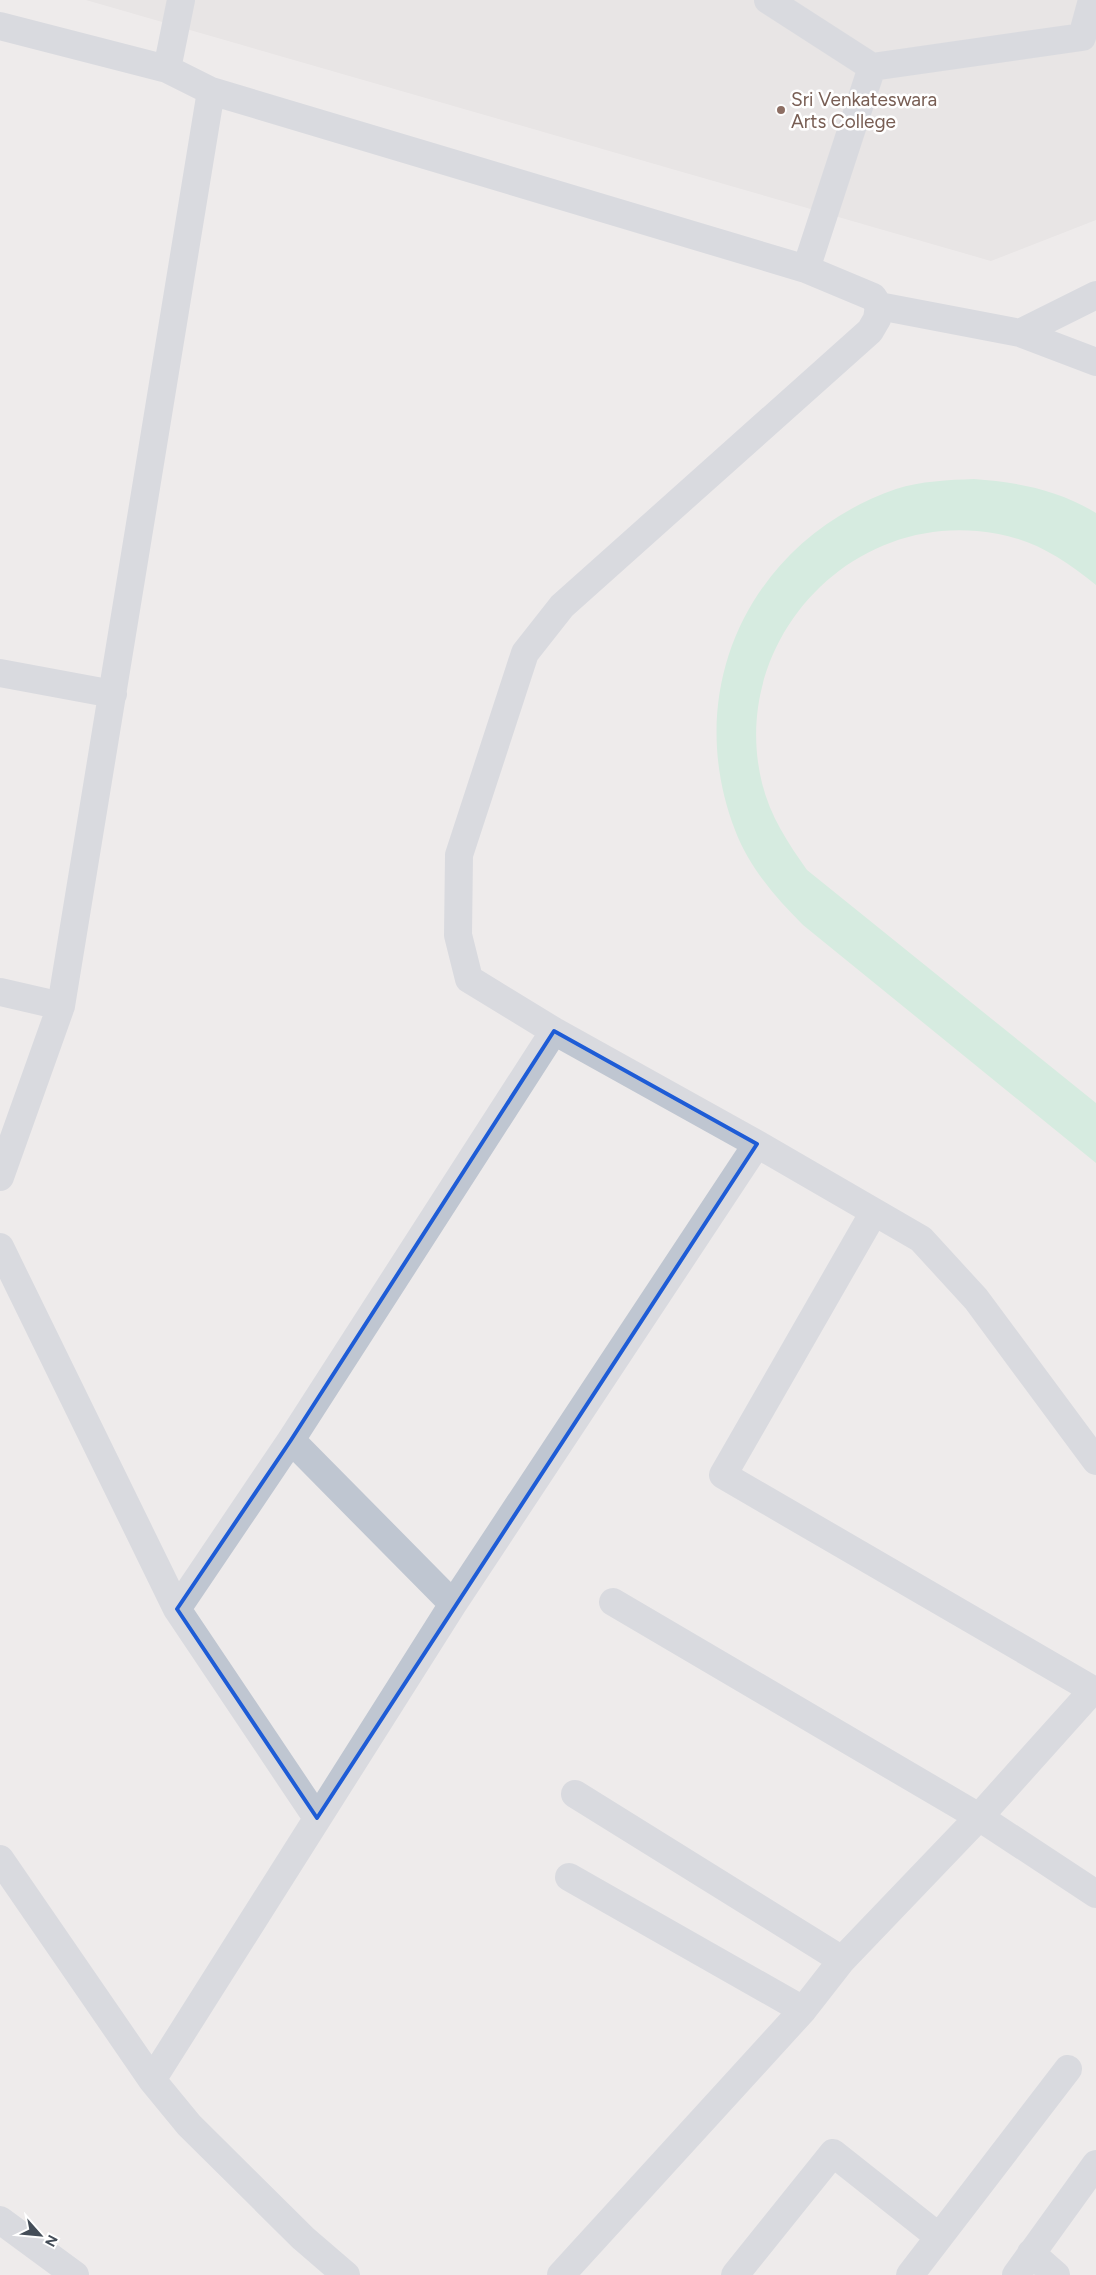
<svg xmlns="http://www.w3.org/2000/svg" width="1096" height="2275" viewBox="0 0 1096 2275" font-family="Figtree,sans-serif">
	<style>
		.education { fill: #dfdddd }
		.green { fill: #b9ecd2 }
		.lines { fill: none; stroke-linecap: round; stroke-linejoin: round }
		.minor { stroke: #bfc6d1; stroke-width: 28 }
		.marked { fill: none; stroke: #1e5cd6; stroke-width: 4; stroke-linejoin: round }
		.education-dot { fill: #8d6e63; stroke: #fff; stroke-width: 2 }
		.labels { text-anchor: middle; stroke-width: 5; stroke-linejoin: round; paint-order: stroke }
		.education-label { font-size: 19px; fill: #785e54; stroke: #fff; text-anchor: start }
	</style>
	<rect width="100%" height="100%" fill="#eeebeb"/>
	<path class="education" d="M86 0H1096V220L991 261Z"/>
	<path class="green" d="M974 479C1017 482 1059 490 1096 513V585C1059 555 1026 535 977 531 840 519 729 649 762 783 770 816 788 843 807 870L1096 1103V1163L803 925C775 897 749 867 735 830 680 687 752 539 896 489 921 481 948 480 974 479Z"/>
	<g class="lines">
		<path class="minor" d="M768 0 872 67 806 269
			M0 26 167 69 211 91
			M872 67 1082 37 1092 0
			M167 69 181 0
			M879 306 1020 333 1096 362
			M1020 333 1096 295
			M0 673 113 694
			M0 992 61 1006
			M0 1177 61 1006 211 91 806 269 873 297 879 306 877 319 870 331 562 606 525 653 459 855 458 935 469 979 554 1031 757 1144 921 1239 976 1299 1096 1461
			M0 1247 177 1609
			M291 1440 453 1604
			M613 1602 979 1817 1096 1894
			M575 1794 842 1960
			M317 1818 177 1609 291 1440 554 1031
			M0 1859 152 2080 189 2125 303 2238 346 2275
			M569 1877 803 2010
			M152 2080 453 1604 757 1144
			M0 2220 75 2275
			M1031 2253 1056 2275
			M561 2275 803 2010 842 1960 979 1817 1093 1690 723 1475 874 1212
			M735 2275 833 2153 939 2237
			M910 2275 1068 2069
			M1016 2275 1096 2164"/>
	</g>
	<path d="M0 0H1096V2275H0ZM554 1031 757 1144 317 1818 177 1609 291 1440Z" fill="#eeebeb" fill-opacity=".55" fill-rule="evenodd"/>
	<path class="marked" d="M554 1031 757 1144 317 1818 177 1609 291 1440Z"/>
	<circle class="education-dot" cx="781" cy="110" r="5"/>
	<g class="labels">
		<g class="education-label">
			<text x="791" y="106">Sri Venkateswara<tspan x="791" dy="22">Arts College</tspan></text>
		</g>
	</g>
	<g transform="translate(40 2235) rotate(117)" stroke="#ffffff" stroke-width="4" paint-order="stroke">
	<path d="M0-4L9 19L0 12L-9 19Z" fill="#444d58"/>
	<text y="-8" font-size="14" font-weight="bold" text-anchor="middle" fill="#444d58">N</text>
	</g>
</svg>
